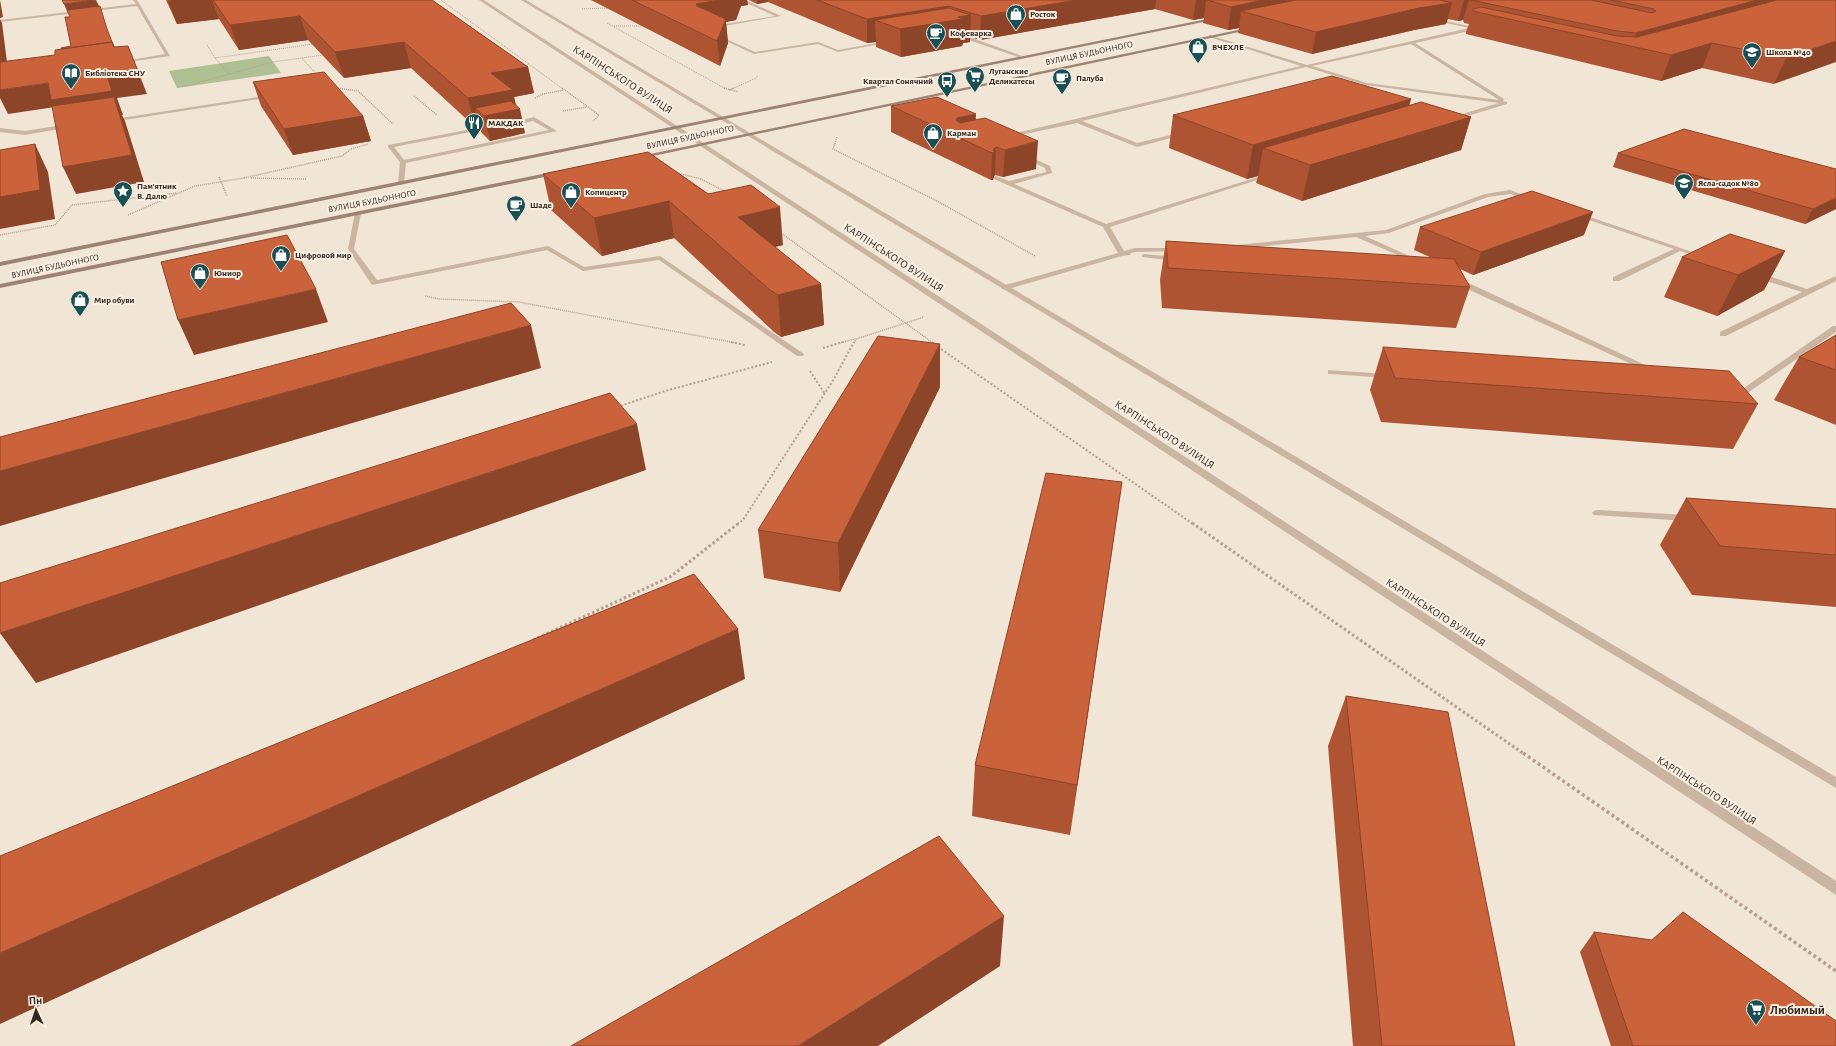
<svg xmlns="http://www.w3.org/2000/svg" width="1836" height="1046" viewBox="0 0 1836 1046" font-family="'Alegreya Sans',sans-serif">
	<style>
		.green { fill: #b0c095 }
		.lines { fill: none; stroke-linecap: round; stroke-linejoin: round }
		.path-far4 { stroke: #b59f8c; stroke-width: 1; stroke-dasharray: 1 1; stroke-linecap: butt }
		.path-far3 { stroke: #b59f8c; stroke-width: 1.5; stroke-dasharray: 1 1; stroke-linecap: butt }
		.path-far2 { stroke: #b59f8c; stroke-width: 2; stroke-dasharray: 2 2; stroke-linecap: butt }
		.path-far1 { stroke: #b59f8c; stroke-width: 3; stroke-dasharray: 2.5 2.5; stroke-linecap: butt }
		.path { stroke: #b59f8c; stroke-width: 3.5; stroke-dasharray: 3 3; stroke-linecap: butt }
		.service { fill: #c9b5a1; fill-rule: evenodd }
		.minor { fill: #c9b5a1; fill-rule: evenodd }
		.tertiary { fill: #c9b5a1; fill-rule: evenodd }
		.secondary { fill: #9c8373; fill-rule: evenodd }
		.wall { fill: #ae5433 }
		.shaded-wall { fill: #8d4529 }
		.building { fill: #ca623b; stroke: #8d4529 }
		.labels { text-anchor: middle; stroke-width: 4; stroke-linejoin: round; paint-order: stroke }
		.far-poi-label { font-size: 9px; font-weight: bold; fill: #332924; stroke: #f9efe1; text-anchor: start }
		.far-street-label { font-size: 9px; fill: #332924; stroke: #f9efe1 }
		.street-label { font-size: 11px; fill: #332924; stroke: #f9efe1 }
		.near-poi-label { font-size: 13px; font-weight: bold; fill: #332924; stroke: #f9efe1; text-anchor: start }
	</style>
	<rect width="100%" height="100%" fill="#f1e5d5"/>
	<path class="green" d="M269 56 281 73 177 88 169 71Z"/>
	<g class="lines">
		<path class="path-far4" d="M441 0 563 89
			M582 9 608 8
			M607 23 726 89
			M614 26H645
			M207 45 215 58
			M302 58 317 75
			M229 74 215 58 314 44
			M182 87 273 62 323 55
			M336 88 342 89
			M732 89 756 78 758 75"/>
		<path class="path-far3" d="M336 88 358 91 393 124
			M562 88 599 115 593 121
			M724 88 738 92
			M729 90 734 88
			M414 96 437 115
			M535 98 543 94 564 90
			M563 111 587 107
			M837 137 833 149 937 201 1035 256
			M677 173 701 179 726 192
			M219 177 227 196
			M244 178 342 156 351 149 368 144
			M251 178 306 179
			M128 215 195 186 244 178
			M781 233 933 343
			M0 235 55 225 72 205 177 193
			M425 296 439 299 519 302 736 343
			M839 343 855 339
			M854 343 856 339 924 317"/>
		<path class="path-far2" d="M731 342 745 345
			M932 342 934 344
			M938 347 1193 524
			M823 348 843 342
			M810 371 825 394
			M617 407 665 391 772 362
			M737 524 743 520 834 379 854 342"/>
		<path class="path-far1" d="M1192 523 1524 754
			M533 640 670 577 739 523"/>
		<path class="path" d="M1523 753 1836 971"/>
		<path class="service" d="M740 0H745L781 16 713 28 714 26 775 16Z
			M1433 18 1482 29 1481 31 1474 30 1415 43 1504 99 1503 101 1507 102V104L1451 121 1449 120V118L1499 103 1366 85 1306 67 1082 121 1137 143 1183 132 1186 134 1137 147 1077 123 1006 138 1003 136 1301 66 1209 37V35L1307 65 1469 28 1433 20ZM1411 44 1499 100 1367 83 1312 66Z
			M713 33 755 52 818 42 838 50 888 41 890 42 838 52 818 44 754 54 713 35Z
			M957 34H961L1022 56 1018 57 957 36Z
			M271 95 273 97 111 122 108 120Z
			M534 117 557 131 406 163 404 183 401 185 398 183 400 162 388 147V145L493 125 496 127 394 147 404 160 549 130 533 121 511 126 508 124Z
			M69 124 72 126 71 127 25 135 0 132V128L25 131Z
			M1024 154 1050 166 1052 173 1014 184 1106 224 1268 174 1273 175 1110 227 1124 251 1135 248H1178L1180 249V251L1135 252 1131 253 1130 255 1122 256 1005 290 1001 288 1002 286 1118 253 1103 227 994 179V177L996 176 1009 181 1046 172 1045 168 1022 157 1021 156Z
			M1510 190 1534 199 1531 201 1510 194 1488 197 1389 233 1365 236 1418 260 1419 261 1416 263 1356 237 1236 249 1233 247 1236 245 1386 230 1485 194Z
			M358 211 361 213 354 249 377 280 548 246 584 267 660 256 804 354 803 356H797L659 260 583 271 547 250 372 285 348 249 355 213Z
			M1577 214H1581L1707 257 1704 259 1680 251 1619 281H1613V277L1674 249 1577 216Z
			M1144 254 1176 257 1179 259 1176 261 1142 257V255Z
			M1754 273H1760L1807 289 1836 276V281L1726 336H1720V332L1802 292 1754 277Z
			M1454 279H1460L1656 370 1655 372H1649L1454 283Z
			M1833 326H1836V332L1746 394 1734 396 1730 393 1731 391 1741 390Z
			M1328 370 1387 374 1391 376 1387 378 1331 374H1328Z
			M1597 510 1688 515 1693 518 1688 521 1594 515 1592 513 1594 511Z"/>
		<path class="minor" d="M133 0H137L170 56 121 63 119 62 165 54 137 6 0 22V20L136 4Z"/>
		<path class="tertiary" d="M479 0H484L1836 881V895Z
			M521 0H526L1836 777V788Z"/>
		<path class="secondary" d="M1217 17 1218 19 0 266V262Z
			M1252 27 1253 29 639 159 636 157Z
			M557 171 560 173 559 174 0 288V284Z"/>
	</g>
	<path class="wall" d="M166 0H432L528 67 534 93 514 97 516 106 525 133 490 141 481 132 480 126 475 127 411 68 344 78 308 40 239 50 219 19 177 24Z
		M591 0H747L748 5 741 6 736 20 726 22 728 43 720 66Z
		M749 0H1836L1774 84 1702 68 1661 81 1466 34V32L1469 24 1464 23 1463 20 1458 21 1448 19 1446 24 1414 30 1312 54 1238 33 1239 28 1228 30 1203 23 1204 18 1193 20 1155 9 980 40 970 37V42L963 43 962 46 901 57 876 47V42L867 43 768 2 757 4Z
		M253 82 363 116 371 141 293 155 261 106Z
		M1411 99 1409 106 1471 117 1461 150 1302 201 1256 183 1258 176 1247 179 1169 148 1173 115Z
		M891 106 976 120 1036 169 1003 177 995 175 994 176 993 180H991L891 132Z
		M648 152 783 245 775 247 821 284 824 325 781 337 774 332 674 238 602 256 551 210 543 174Z
		M1618 153 1836 169V209L1805 224 1613 167Z
		M1420 227 1584 235 1473 275 1460 269 1470 287 1456 328 1162 308 1160 280 1166 241 1432 258 1414 250Z
		M1785 251 1764 290 1717 316 1664 297 1682 257Z
		M1836 335V425L1774 400 1799 357Z
		M940 344V387L840 592 764 578 758 530Z
		M1383 347 1758 404 1733 449 1381 422 1370 390Z
		M1122 482 1070 835 972 816 975 765Z
		M1686 498 1836 509V607L1692 595 1660 545Z
		M1346 696 1515 1046H1353L1328 746Z
		M1594 932 1836 1046H1611L1580 952Z"/>
	<path class="shaded-wall" d="M0 0 3 17 0 18Z
		M96 0 99 6 67 11 64 4Z
		M173 0H212L219 19 177 24 168 1Z
		M719 0H747L748 5 741 6 736 20 726 22 728 43 720 66 717 41 699 27 696 4Z
		M757 0H768V2L757 4Z
		M1077 0H1156L1155 9 980 40 981 16Z
		M1196 0H1206L1204 18 1193 20Z
		M1207 0H1371L1241 11 1239 28 1228 30 1231 7Z
		M1464 0H1469L1463 20 1458 21Z
		M1757 0H1806L1631 46 1636 33Z
		M1452 3 1446 24 1414 30 1312 54 1316 32 1419 8Z
		M949 6V21L958 17 971 15 970 42 963 43 962 46 901 57 900 29 875 20 876 42 867 43V19Z
		M300 16 308 40 239 50 230 25Z
		M0 19 2 23 8 70 0 71Z
		M1836 41V62L1774 84 1786 58Z
		M404 42 411 68 344 78 335 52Z
		M1712 43 1702 68 1661 81 1671 55Z
		M128 46 147 94 117 98 123 115H122L125 121 144 182 76 194 63 167 55 107 8 114 0 98V90L107 75Z
		M528 67 534 93 514 97 517 109H520L525 133 490 141 484 116 475 108 480 126 475 127 468 98 491 73Z
		M1411 99 1402 131 1263 148 1258 176 1247 179 1253 145Z
		M976 114 975 140 956 120 957 118Z
		M363 116 371 141 293 155 284 129Z
		M1471 117 1461 150 1302 201 1310 165Z
		M1038 141 1036 169 1003 177 1005 150Z
		M35 144 48 172 55 219 0 229V197Z
		M996 147 995 175 994 176 993 180H991L992 153 993 150Z
		M1836 198V209L1805 224 1813 209Z
		M669 201 674 238 602 256 594 218Z
		M780 207 783 245 742 255 738 217Z
		M1593 212 1584 235 1473 275 1481 252Z
		M1785 251 1764 290 1717 316 1738 275Z
		M821 284 824 325 781 337 778 295Z
		M316 289 328 322 194 355 178 320Z
		M531 325 541 368 0 526V471Z
		M940 344V387L840 592 838 543Z
		M637 424 646 470 36 683 0 633Z
		M1115 530 1070 835 1077 785Z
		M738 629 745 679 0 1024V953Z
		M1004 916 1000 966 878 1046H798Z"/>
	<path class="building" d="M62 0H94L64 4Z
		M213 0H432L528 67 491 73 513 90 468 98 404 42 335 52 300 16 230 25Z
		M632 0H719L696 4 697 6 726 19 717 41Z
		M817 0H1077L981 16 949 6 867 19Z
		M1207 0H1264L1231 7Z
		M1296 0H1440L1452 3 1419 8 1316 32 1241 11Z
		M1471 0H1591L1652 13 1656 11 1654 9 1611 0H1757L1636 33 1617 31Z
		M1777 0H1836V41L1786 58 1712 43 1671 55 1473 11V9L1481 7 1617 36 1637 37Z
		M100 6 107 29 114 47 112 42 61 49V48L71 46 65 17H70L67 10Z
		M949 8 971 15 958 17 963 19 900 29 875 20Z
		M112 42 114 47 128 46 138 71 107 75 112 91 51 100 48 83 0 90V62L55 55V50Z
		M324 72 363 116 284 129 253 82Z
		M1332 76 1411 99 1253 145 1173 115Z
		M114 97 132 155 63 167 52 106Z
		M937 97 976 114 957 118 956 120 960 123 985 118 1038 141 1005 150 996 147 993 150 995 152 992 153 891 106Z
		M511 101 520 109 484 116 475 108Z
		M1421 102 1471 117 1310 165 1263 148Z
		M1684 129 1836 169V198L1813 209 1618 153Z
		M35 144 40 190 0 197V150Z
		M648 152 708 194 751 185 780 207 738 217 821 284 778 295 770 290 669 201 594 218 543 174Z
		M1532 191 1593 212 1481 252 1420 227Z
		M1730 234 1785 251 1738 275 1682 257Z
		M287 235 316 289 178 320 161 262Z
		M1166 241 1454 259 1470 287 1168 268Z
		M511 303 531 325 0 471V437Z
		M1836 335V370L1799 357Z
		M878 336 940 344 838 543 758 530Z
		M1383 347 1729 371 1758 404 1395 378Z
		M610 393 637 424 0 633V583Z
		M1046 473 1122 482 1077 785 975 765Z
		M1686 498 1836 509V555L1720 546Z
		M694 574 738 629 0 953V856Z
		M1346 696 1448 712 1515 1046H1382Z
		M939 836 1004 916 798 1046H571Z
		M1683 912 1836 1021V1046H1633L1594 932 1652 940Z"/>
	<defs>
		<g id="shop-pin" transform="scale(1)"><path d="M0 17L-7.5 6A9.5 9.5 0 1 1 7.5 6Z" fill="#194f55" stroke="#f9efe1"/><path d="M-5-2.5h2.3a2.7 3.5 0 0 1 5.4 0H5L5.5 6h-11ZM-1.5-2.5h3a1.5 2.3 0 0 0-3 0Z" fill="#fff"/></g>
		<g id="cafe-pin" transform="scale(1)"><path d="M0 17L-7.5 6A9.5 9.5 0 1 1 7.5 6Z" fill="#194f55" stroke="#f9efe1"/><path d="M-5.5-4.5H6V0H3Q3 3.5 0 3.5H-2.5Q-5.5 3.5-5.5 0ZM3-3.2v2h1.7v-2ZM-6 4.5H4V6H-6Z" fill="#fff"/></g>
		<g id="school-pin" transform="scale(1)"><path d="M0 17L-7.5 6A9.5 9.5 0 1 1 7.5 6Z" fill="#194f55" stroke="#f9efe1"/><path d="M0-5L7-2L0 1L-7-2ZM-4 1L0 2.5L4 1V4Q0 6-4 4Z" fill="#fff"/></g>
		<g id="library-pin" transform="scale(1)"><path d="M0 17L-7.5 6A9.5 9.5 0 1 1 7.5 6Z" fill="#194f55" stroke="#f9efe1"/><path d="M-6-4Q-3-5.5-.7-3.5V5Q-3 3-6 4ZM6-4Q3-5.5 .7-3.5V5Q3 3 6 4Z" fill="#fff"/></g>
		<g id="supermarket-pin" transform="scale(1)"><path d="M0 17L-7.5 6A9.5 9.5 0 1 1 7.5 6Z" fill="#194f55" stroke="#f9efe1"/><path d="M-6-5.5h2.5l.6 2H6L4.5 2H-2.5L-4.4-4H-6ZM-1.5 3.2a1.3 1.3 0 1 0 .1 0ZM3 3.2a1.3 1.3 0 1 0 .1 0Z" fill="#fff"/></g>
		<g id="bus-pin" transform="scale(1)"><path d="M0 17L-7.5 6A9.5 9.5 0 1 1 7.5 6Z" fill="#194f55" stroke="#f9efe1"/><path d="M-5-6H5V4H4V6H2V4H-2V6H-4V4H-5ZM-3.5-4V0h7V-4ZM-3.5 1.2v1.5H-2V1.2ZM2 1.2v1.5H3.5V1.2Z" fill="#fff"/></g>
		<g id="restaurant-pin" transform="scale(1)"><path d="M0 17L-7.5 6A9.5 9.5 0 1 1 7.5 6Z" fill="#194f55" stroke="#f9efe1"/><path d="M-5-6h1v4h1v-4h1v4h1v-4h1v5L-1.5 .5V6h-2V.5L-5-1ZM5-6V6H3V1.5H1.5Q1.5-4 5-6Z" fill="#fff"/></g>
		<g id="sight-pin" transform="scale(1)"><path d="M0 17L-7.5 6A9.5 9.5 0 1 1 7.5 6Z" fill="#194f55" stroke="#f9efe1"/><path d="M0-6L1.8-2.2L6-1.7L2.9 1.2L3.7 5.4L0 3.3L-3.7 5.4L-2.9 1.2L-6-1.7L-1.8-2.2Z" fill="#fff"/></g>
	</defs>
	<g fill-rule="evenodd">
		<use href="#shop-pin" x="1016" y="14"/>
		<use href="#cafe-pin" x="936" y="33"/>
		<use href="#shop-pin" x="1198" y="47"/>
		<use href="#school-pin" x="1752" y="52"/>
		<use href="#library-pin" x="71" y="73"/>
		<use href="#supermarket-pin" x="975" y="76"/>
		<use href="#cafe-pin" x="1062" y="78"/>
		<use href="#bus-pin" x="947" y="81"/>
		<use href="#restaurant-pin" x="474" y="123"/>
		<use href="#shop-pin" x="933" y="133"/>
		<use href="#school-pin" x="1684" y="183"/>
		<use href="#sight-pin" x="123" y="191"/>
		<use href="#shop-pin" x="571" y="192"/>
		<use href="#cafe-pin" x="516" y="205"/>
		<use href="#shop-pin" x="281" y="255"/>
		<use href="#shop-pin" x="200" y="273"/>
		<use href="#shop-pin" x="80" y="300"/>
		<use href="#supermarket-pin" x="1756" y="1009"/>
	</g>
	<g class="labels">
		<g class="far-poi-label">
			<text x="1030" y="17">Росток</text>
			<text x="950" y="36">Кофеварка</text>
			<text x="1212" y="50">ВЧЕХЛЕ</text>
			<text x="1766" y="55">Школа №40</text>
			<text x="989" y="74">Луганские<tspan x="989" dy="10">Деликатесы</tspan></text>
			<text x="85" y="76">Библіотека СНУ</text>
			<text x="1076" y="81">Палуба</text>
			<text x="933" y="84" text-anchor="end">Квартал Сонячний</text>
			<text x="488" y="126">МАКДАК</text>
			<text x="947" y="136">Карман</text>
			<text x="1698" y="186">Ясла-садок №80</text>
			<text x="137" y="189">Пам'ятник<tspan x="137" dy="10">В. Далю</tspan></text>
			<text x="585" y="195">Копицентр</text>
			<text x="530" y="208">Шаде</text>
			<text x="295" y="258">Цифровой мир</text>
			<text x="214" y="276">Юниор</text>
			<text x="94" y="303">Мир обуви</text>
		</g>
		<g class="far-street-label">
			<text transform="translate(1089 53) rotate(-12)" y="3">ВУЛИЦЯ БУДЬОННОГО</text>
			<text transform="translate(690 137) rotate(-12)" y="3">ВУЛИЦЯ БУДЬОННОГО</text>
			<text transform="translate(372 201) rotate(-11)" y="3">ВУЛИЦЯ БУДЬОННОГО</text>
			<text transform="translate(55 266) rotate(-12)" y="3">ВУЛИЦЯ БУДЬОННОГО</text>
		</g>
		<g class="street-label">
			<text transform="translate(623 79) rotate(33)" y="4">КАРПІНСЬКОГО ВУЛИЦЯ</text>
			<text transform="translate(894 257) rotate(33)" y="4">КАРПІНСЬКОГО ВУЛИЦЯ</text>
			<text transform="translate(1165 434) rotate(33)" y="4">КАРПІНСЬКОГО ВУЛИЦЯ</text>
			<text transform="translate(1436 612) rotate(33)" y="4">КАРПІНСЬКОГО ВУЛИЦЯ</text>
			<text transform="translate(1707 790) rotate(33)" y="4">КАРПІНСЬКОГО ВУЛИЦЯ</text>
		</g>
		<g class="near-poi-label">
			<text x="1770" y="1014">Любимый</text>
		</g>
	</g>
	<g transform="translate(36 1010) rotate(357)" stroke="#f9efe1" stroke-width="3" paint-order="stroke">
	<path d="M0-3L7 15L0 10L-7 15Z" fill="#332924"/>
	<text y="-6" font-size="11" font-weight="bold" text-anchor="middle" fill="#332924">Пн</text>
	</g>
</svg>
